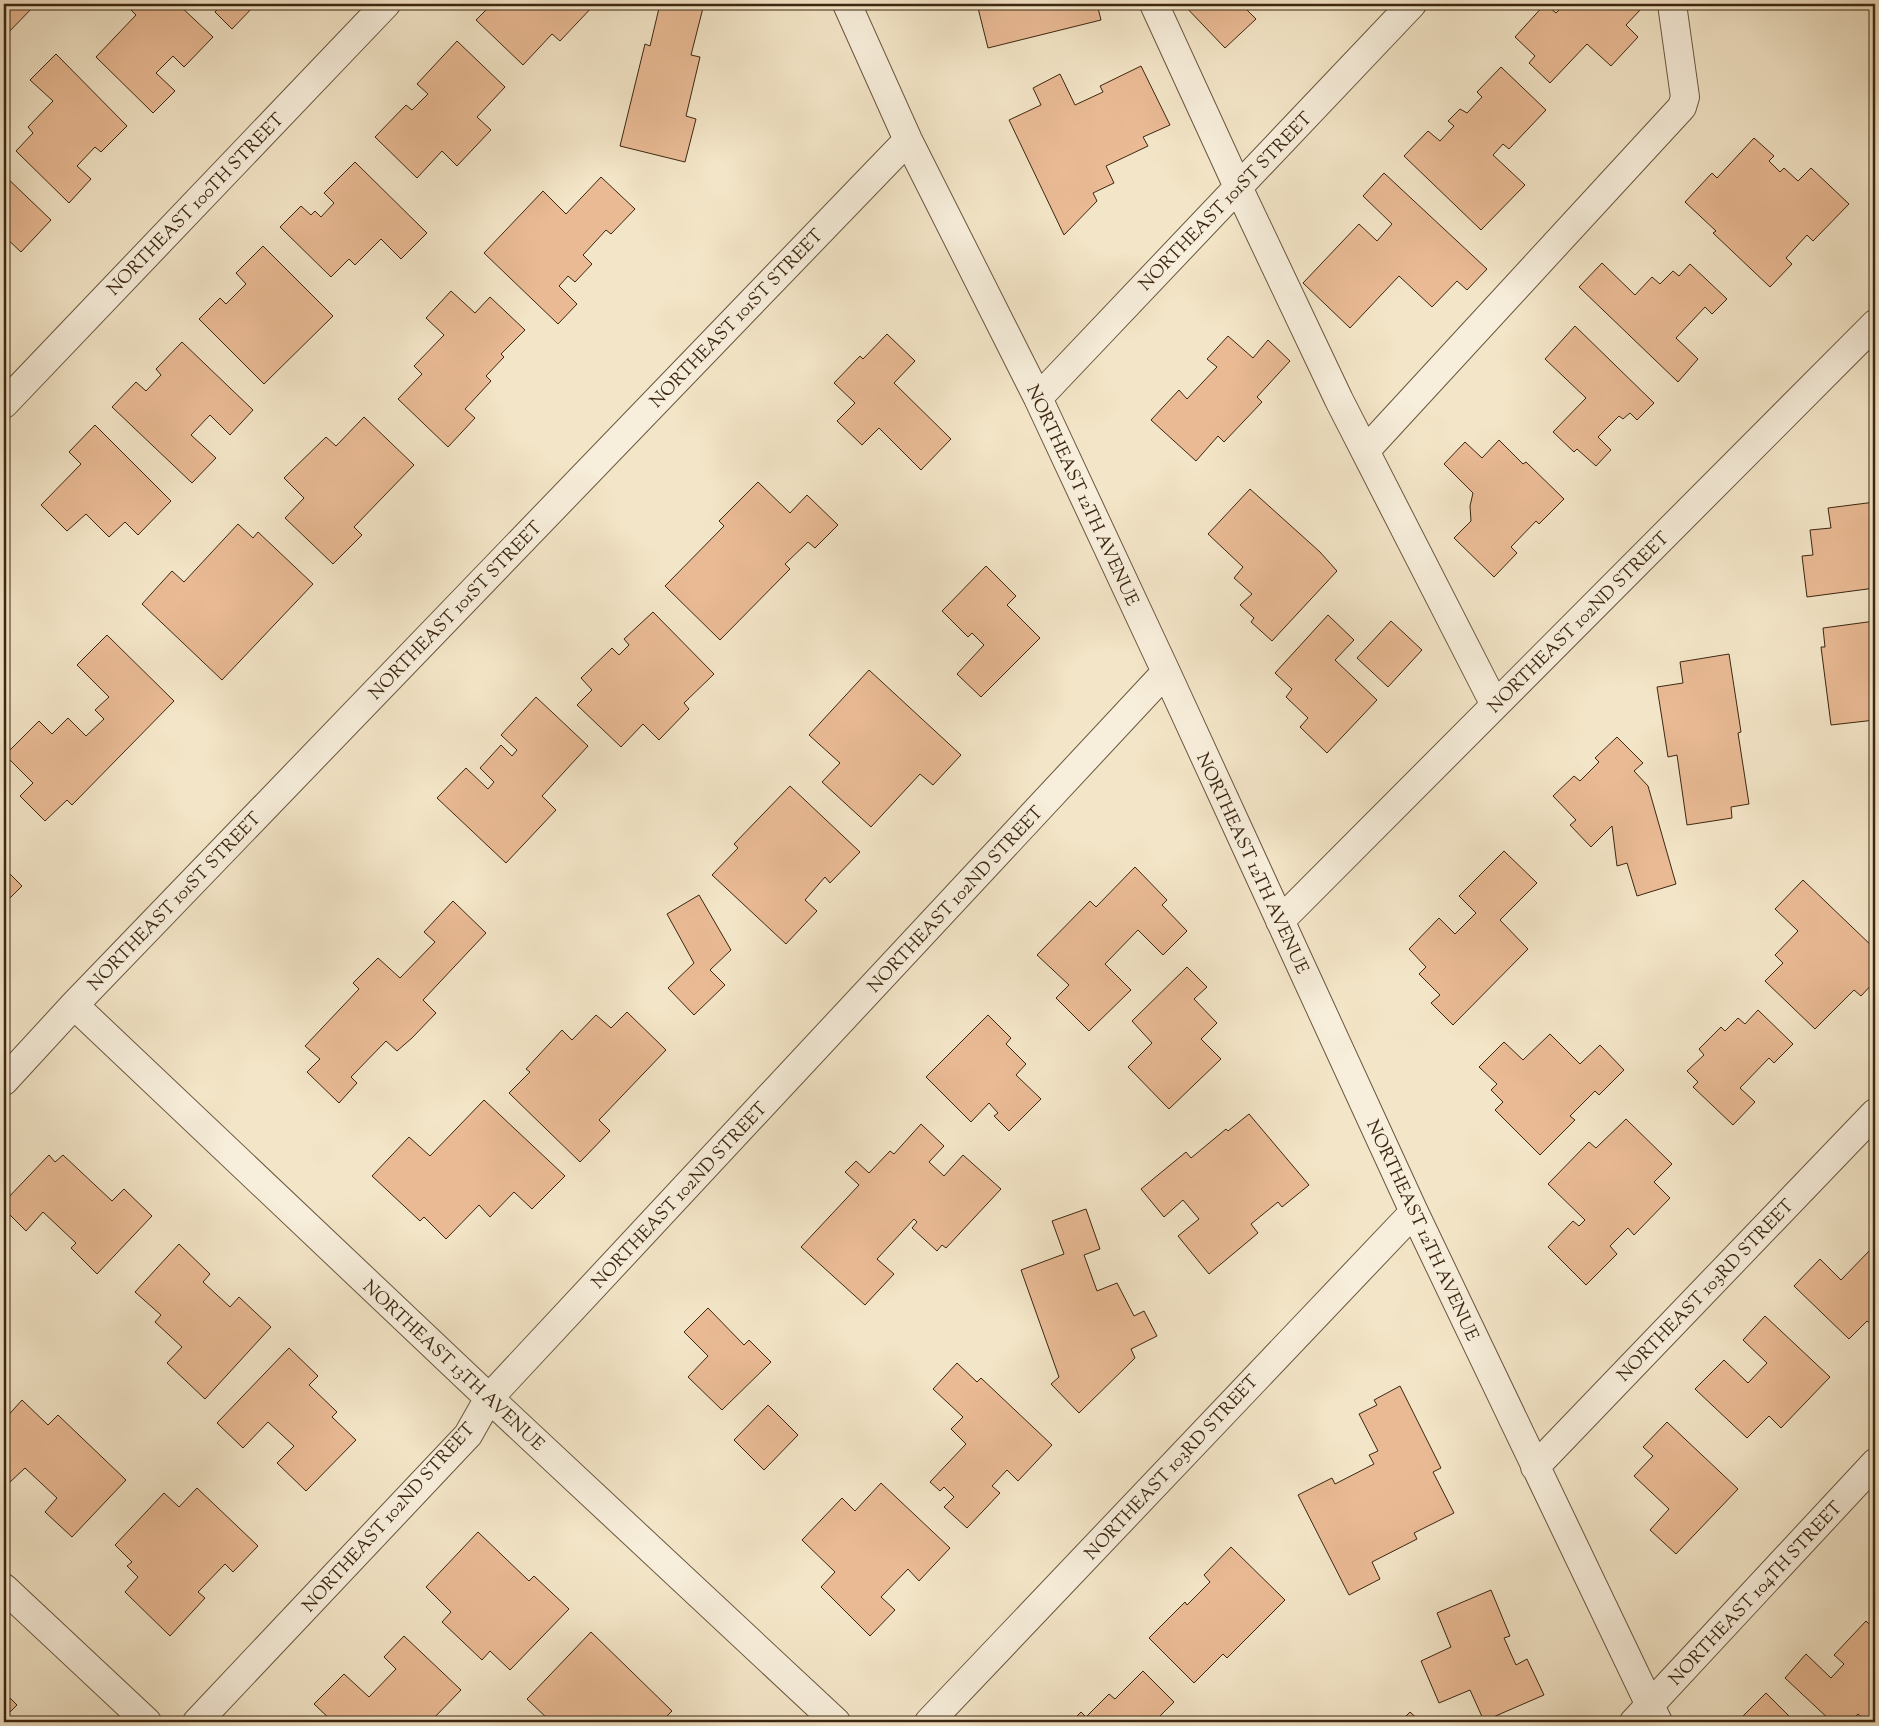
<svg xmlns="http://www.w3.org/2000/svg" width="1879" height="1726" viewBox="0 0 1879 1726" font-family="'Sorts Mill Goudy',serif">
	<style>
		.building { fill: #e9ba94; stroke: #3c2711 }
		.lines { fill: none; stroke-linecap: round; stroke-linejoin: round }
		.minor-casing { stroke: #6a563e; stroke-width: 30 }
		.minor { stroke: #f7eedb; stroke-width: 28 }
		.labels { text-anchor: middle; stroke-width: 4; stroke-linejoin: round; paint-order: stroke }
		.street-label { font-size: 18px; fill: #3c2711; stroke: #f7eedb }
	</style>
	<rect width="100%" height="100%" fill="#f3e5c7"/>
	<filter id="stains"><feTurbulence type="fractalNoise" baseFrequency=".004" numOctaves="4"/><feColorMatrix values="0 0 0 0 .2 0 0 0 0 .09 0 0 0 0 .02 0 0 0 .5 -.17"/></filter>
	<radialGradient id="worn" r=".72"><stop offset=".6" stop-color="#630" stop-opacity="0"/><stop offset="1" stop-color="#630" stop-opacity=".3"/></radialGradient>
	<path class="building" d="M4 4H36L4 37Z
		M125 4H178L213 37 184 67 173 56 156 73 175 91 153 113 96 57 136 15Z
		M216 4H256L232 29 215 12 219 7Z
		M492 4H595L560 41 552 34 523 65 476 20Z
		M660 4H704L691 55 700 57 686 116 696 119 685 162 620 146 645 44 650 46Z
		M998 4H1097L1101 20 988 48 978 8Z
		M1183 4H1251L1246 9 1256 19 1225 48Z
		M1545 4 1556 13 1565 4H1633L1640 10 1626 25 1638 37 1611 66 1587 44 1550 83 1529 63 1535 56 1515 37Z
		M457 41 505 87 477 117 491 130 457 166 442 151 417 178 375 137 406 105 412 110 428 94 417 84Z
		M56 54 127 126 101 152 95 147 77 166 91 179 69 203 16 151 33 133 28 127 53 101 30 80Z
		M1141 66 1170 125 1143 137 1148 146 1106 166 1114 183 1093 193 1097 201 1064 235 1009 120 1041 105 1033 88 1060 74 1075 105 1103 92 1100 86Z
		M1501 67 1546 110 1509 149 1503 144 1493 155 1525 185 1481 230 1404 156 1428 131 1440 141 1454 126 1448 121 1460 109 1467 113 1482 97 1477 92Z
		M1754 138 1774 156 1769 161 1780 172 1784 168 1798 181 1811 168 1849 204 1813 241 1807 235 1786 258 1792 264 1770 287 1713 233 1716 231 1685 202 1712 173 1717 178Z
		M355 162 427 233 401 259 381 239 355 265 349 259 331 277 280 227 301 206 311 215 315 211 321 217 334 203 324 193Z
		M1384 173 1487 269 1467 290 1457 281 1432 307 1399 276 1350 328 1303 283 1359 224 1377 241 1392 224 1363 196Z
		M4 175 51 220 21 252 4 236Z
		M601 177 635 209 611 234 606 230 583 255 592 264 575 282 568 276 559 286 577 304 558 324 484 253 543 191 566 214Z
		M263 246 333 316 264 384 199 319 220 298 226 304 246 284 236 273Z
		M1602 263 1635 295 1652 277 1660 284 1673 271 1679 276 1690 264 1727 299 1712 314 1705 307 1676 338 1698 359 1678 382 1579 287Z
		M451 291 475 313 490 297 525 330 501 354 504 357 486 376 491 381 465 409 475 418 448 447 398 399 422 374 414 366 444 335 426 318Z
		M1575 326 1654 403 1637 420 1630 413 1623 419 1619 416 1598 437 1611 450 1596 466 1577 449 1574 452 1553 432 1586 398 1545 359Z
		M887 334 915 361 894 383 951 439 921 470 879 428 862 445 837 421 855 403 834 383 860 356 863 359Z
		M1228 336 1253 358 1268 340 1290 361 1257 397 1262 402 1224 442 1218 436 1196 461 1151 420 1179 390 1187 399 1217 367 1207 359Z
		M182 342 253 410 230 435 210 415 191 435 216 458 192 483 112 407 136 382 146 391 161 375 156 369Z
		M364 417 414 465 354 527 362 535 333 564 285 518 304 498 284 478 326 437 336 446Z
		M95 425 171 501 138 535 125 522 109 537 86 514 67 531 41 505 81 464 69 452Z
		M1499 440 1523 464 1526 462 1564 499 1539 524 1536 521 1511 547 1517 553 1494 577 1454 538 1471 521 1470 506 1473 493 1444 464 1465 442 1482 458Z
		M758 482 790 513 807 495 838 525 815 548 808 542 785 564 790 569 720 640 665 586 724 526 719 521Z
		M1250 489 1320 552 1337 571 1272 641 1251 622 1254 618 1240 605 1252 594 1234 578 1243 567 1208 534Z
		M1875 502V588L1807 597 1802 556 1813 555 1810 530 1831 528 1828 508Z
		M238 524 253 538 258 532 313 584 222 680 142 604 172 571 184 582Z
		M986 566 1016 596 1007 605 1040 638 981 697 957 674 984 645 972 633 968 637 942 611Z
		M653 612 714 674 684 703 689 709 659 740 643 724 621 747 577 705 592 690 581 678 612 648 619 655 629 645 624 639Z
		M1328 615 1354 640 1335 660 1377 700 1327 753 1300 727 1308 718 1286 697 1292 689 1275 673Z
		M1391 621 1422 650 1388 687 1357 658Z
		M1875 621V720L1831 725 1821 647H1825L1823 628Z
		M107 635 174 701 72 805 67 800 45 821 20 796 33 783 5 755 39 721 52 734 68 718 86 736 104 719 95 710 109 697 77 665Z
		M1729 654 1741 732 1738 733 1749 804 1731 807 1732 818 1687 825 1677 755 1668 757 1657 687 1683 683 1680 662Z
		M869 670 961 755 933 785 920 774 871 827 822 782 840 763 809 735Z
		M536 697 588 746 542 796 556 810 506 863 437 798 466 768 488 789 494 782 480 768 501 745 512 756 517 750 501 735Z
		M1617 737 1643 763 1634 771 1648 786 1676 884 1637 896 1627 863 1617 866 1612 826 1591 847 1570 825 1576 820 1553 796 1574 776 1580 781 1599 762 1595 758Z
		M790 786 860 852 830 883 825 877 805 900 817 911 786 944 712 875 738 848 734 844Z
		M1504 851 1537 883 1500 920 1528 949 1453 1025 1431 1003 1440 995 1419 974 1426 967 1409 949 1439 918 1455 934 1476 913 1459 896Z
		M1135 867 1167 900 1162 905 1187 931 1163 955 1138 930 1105 964 1131 990 1089 1031 1056 998 1069 985 1037 955 1090 901 1096 907Z
		M4 868 22 886 4 904Z
		M1803 880 1875 949V981L1861 996 1854 990 1815 1029 1765 981 1783 963 1775 955 1798 931 1775 909Z
		M699 895 731 950 710 970 725 985 694 1015 668 988 694 963 667 914Z
		M453 901 486 933 423 1000 436 1013 412 1038 397 1051 386 1041 351 1077 357 1083 339 1103 307 1072 320 1059 305 1046 359 989 353 983 378 958 400 978 435 942 424 932Z
		M1187 967 1207 987 1194 999 1217 1023 1201 1039 1221 1059 1169 1109 1128 1067 1152 1043 1132 1021Z
		M1758 1010 1793 1044 1774 1063 1769 1058 1740 1088 1755 1102 1733 1125 1693 1087 1698 1082 1687 1071 1704 1055 1699 1049 1721 1027 1725 1031 1738 1018 1745 1024Z
		M627 1012 666 1050 599 1120 610 1131 580 1162 509 1093 530 1072 526 1069 562 1030 572 1040 596 1015 611 1028Z
		M988 1015 1011 1038 1006 1044 1026 1064 1016 1075 1041 1099 1009 1131 994 1116 998 1113 989 1103 971 1122 926 1077Z
		M1550 1034 1580 1064 1600 1045 1624 1070 1599 1095 1595 1091 1570 1116 1575 1120 1540 1155 1495 1110 1503 1102 1491 1090 1497 1084 1479 1067 1504 1042 1523 1060Z
		M484 1100 565 1176 532 1209 514 1192 490 1217 479 1205 446 1239 424 1217 420 1221 372 1176 409 1137 430 1156Z
		M1249 1114 1309 1185 1282 1207 1278 1202 1251 1224 1258 1233 1209 1274 1178 1236 1199 1219 1183 1200 1164 1217 1141 1189 1186 1152 1191 1158 1226 1129 1228 1131Z
		M1626 1119 1672 1164 1654 1182 1670 1198 1634 1235 1628 1228 1610 1246 1617 1254 1586 1285 1548 1247 1573 1221 1579 1226 1585 1220 1548 1184 1589 1142 1596 1148Z
		M921 1124 944 1146 929 1162 944 1176 963 1155 1001 1189 946 1248 942 1245 937 1251 912 1228 917 1222 914 1219 877 1259 894 1274 865 1305 801 1247 859 1185 845 1172 856 1161 869 1173 890 1151 894 1154Z
		M49 1155 55 1162 63 1155 112 1201 124 1189 152 1216 97 1274 71 1248 76 1243 43 1212 26 1231 4 1209V1202Z
		M1086 1209 1100 1249 1084 1255 1097 1291 1117 1283 1134 1316 1144 1311 1157 1336 1131 1349 1135 1358 1079 1413 1051 1384 1059 1377 1021 1270 1064 1254 1052 1221Z
		M179 1244 210 1274 203 1282 230 1307 239 1297 271 1327 205 1399 167 1363 182 1347 155 1322 161 1315 135 1292Z
		M1873 1247 1875 1249V1327L1867 1321 1849 1339 1794 1286 1820 1259 1841 1280Z
		M708 1308 744 1345 749 1340 771 1362 722 1410 688 1377 708 1356 684 1332Z
		M1765 1316 1830 1377 1781 1428 1769 1416 1747 1438 1695 1389 1724 1360 1748 1383 1767 1363 1743 1340Z
		M289 1348 318 1376 309 1385 337 1412 332 1417 356 1440 306 1491 277 1463 294 1446 268 1422 243 1448 217 1423Z
		M957 1363 977 1382 981 1378 1052 1445 1018 1481 1007 1470 992 1486 1000 1493 967 1528 944 1507 954 1497 944 1487 940 1491 930 1482 966 1444 951 1429 963 1417 933 1389Z
		M1400 1386 1441 1468 1433 1472 1454 1513 1414 1533 1417 1539 1372 1562 1380 1579 1349 1595 1298 1495 1332 1478 1335 1484 1374 1464 1369 1455 1378 1451 1359 1414 1377 1405 1374 1400Z
		M22 1400 48 1425 58 1415 126 1480 72 1537 45 1512 57 1498 25 1468 9 1483 4 1478V1420Z
		M768 1405 798 1435 764 1470 734 1440Z
		M1667 1422 1738 1489 1676 1554 1650 1530 1669 1509 1634 1476 1653 1456 1643 1447Z
		M881 1483 950 1548 919 1581 908 1569 881 1597 895 1610 870 1636 821 1587 835 1572 802 1540 842 1498 855 1511Z
		M197 1488 258 1546 233 1572 225 1564 198 1592 205 1598 170 1636 125 1592 138 1577 127 1566 132 1562 115 1545 164 1493 179 1507Z
		M478 1532 529 1581 534 1576 569 1609 510 1670 490 1651 482 1660 442 1622 451 1612 426 1587Z
		M1231 1547 1285 1600 1227 1658 1223 1654 1194 1683 1149 1638 1185 1602 1187 1605 1210 1582 1204 1575Z
		M1491 1590 1510 1636 1504 1638 1516 1665 1527 1659 1544 1695 1484 1721 1470 1690 1439 1703 1421 1661 1451 1647 1437 1613Z
		M1866 1621 1875 1630V1722H1867L1858 1714 1850 1722H1832L1785 1678 1806 1654 1831 1678 1844 1664 1834 1655Z
		M591 1632 672 1711 661 1722H551L527 1699Z
		M404 1636 461 1690 430 1722H333L314 1704 344 1674 369 1697 396 1669 384 1657Z
		M1143 1671 1174 1702 1154 1722H1071L1081 1712 1086 1717 1109 1694 1115 1699Z
		M4 1692 17 1705 5 1717 10 1722H4Z
		M1766 1693 1795 1722H1737Z
		M1410 1712 1421 1722H1400Z"/>
	<g class="lines">
		<g class="minor-casing">
			<path id="minor" d="M847 4 908 140 1038 398 1166 672 1414 1212 1658 1722
				M1154 4 1238 187 1339 400 1495 705
				M1038 398 1412 4
				M4 404 386 4
				M1366 450 1682 107 1685 97 1672 4
				M1280 921 1875 324
				M74 1005 489 1398 836 1722
				M4 1081 74 1005 908 140
				M1535 1467 1875 1113
				M4 1588 147 1722
				M197 1722 468 1435 489 1398 1166 672
				M929 1722 1414 1212
				M1634 1722 1875 1463"/>
		</g>
		<use href="#minor" class="minor"/>
	</g>
	<g class="labels">
		<g class="street-label">
			<text transform="translate(1225 201) rotate(-46)" y="6">NORTHEAST 101ST STREET</text>
			<text transform="translate(195 204) rotate(-46)" y="6">NORTHEAST 100TH STREET</text>
			<text transform="translate(736 318) rotate(-46)" y="6">NORTHEAST 101ST STREET</text>
			<text transform="translate(1083 495) rotate(65)" y="6">NORTHEAST 12TH AVENUE</text>
			<text transform="translate(455 610) rotate(-46)" y="6">NORTHEAST 101ST STREET</text>
			<text transform="translate(1578 622) rotate(-45)" y="6">NORTHEAST 102ND STREET</text>
			<text transform="translate(1253 863) rotate(65)" y="6">NORTHEAST 12TH AVENUE</text>
			<text transform="translate(955 899) rotate(-47)" y="6">NORTHEAST 102ND STREET</text>
			<text transform="translate(174 901) rotate(-46)" y="6">NORTHEAST 101ST STREET</text>
			<text transform="translate(679 1195) rotate(-47)" y="6">NORTHEAST 102ND STREET</text>
			<text transform="translate(1423 1230) rotate(65)" y="6">NORTHEAST 12TH AVENUE</text>
			<text transform="translate(1705 1290) rotate(-46)" y="6">NORTHEAST 103RD STREET</text>
			<text transform="translate(454 1365) rotate(43)" y="6">NORTHEAST 13TH AVENUE</text>
			<text transform="translate(1171 1467) rotate(-47)" y="6">NORTHEAST 103RD STREET</text>
			<text transform="translate(388 1517) rotate(-48)" y="6">NORTHEAST 102ND STREET</text>
			<text transform="translate(1755 1593) rotate(-47)" y="6">NORTHEAST 104TH STREET</text>
		</g>
	</g>
	<rect width="1879" height="1726" fill="none" stroke="#f3e5c7" stroke-width="20"/>
	<rect x="5" y="5" width="1869" height="1716" fill="none" stroke="#3c2711" stroke-width="2.5"/>
	<rect x="10" y="10" width="1859" height="1706" fill="none" stroke="#3c2711"/>
	<rect width="100%" height="100%" filter="url(#stains)"/>
	<rect width="100%" height="100%" fill="url(#worn)"/>
</svg>
